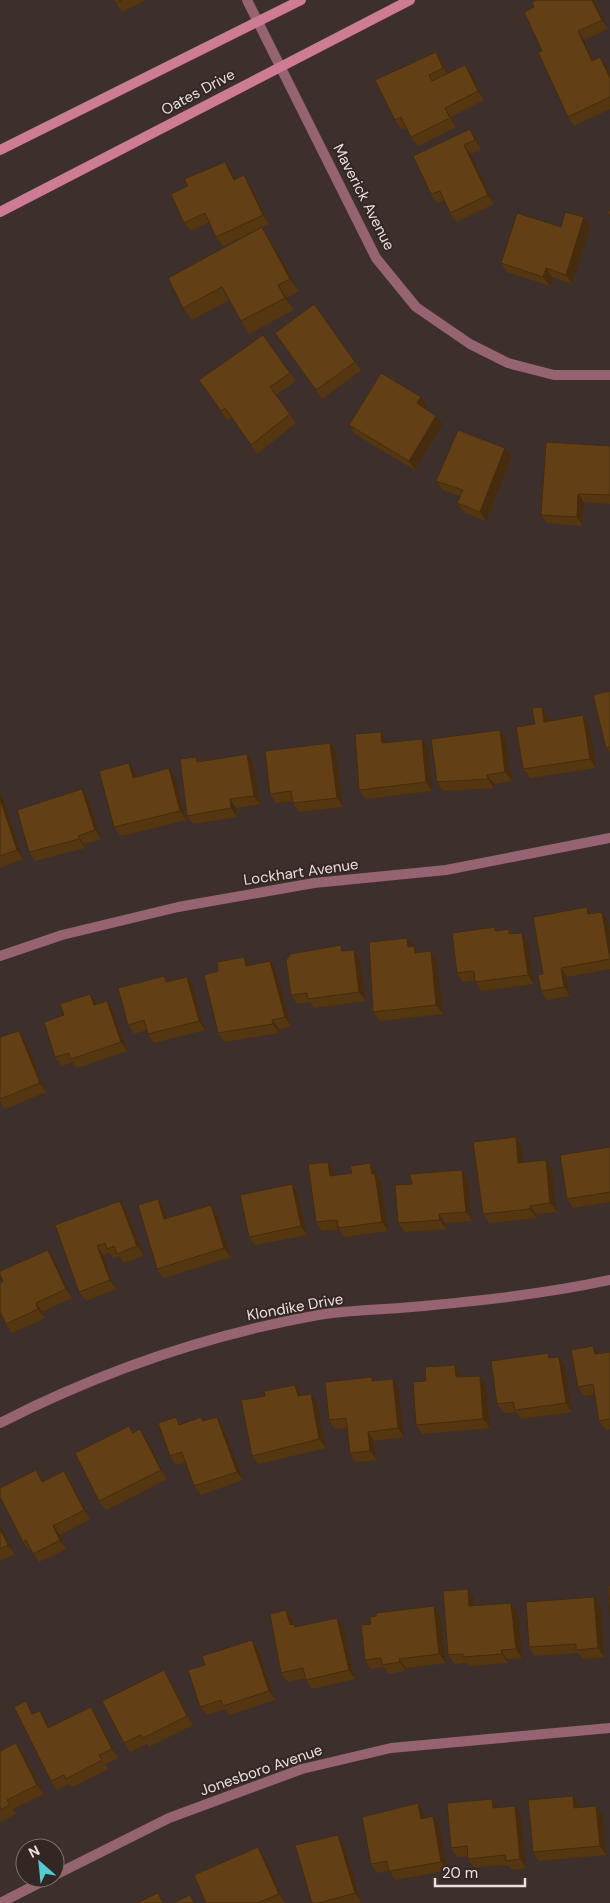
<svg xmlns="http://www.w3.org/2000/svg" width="610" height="1903" viewBox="0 0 610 1903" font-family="'DM Sans',sans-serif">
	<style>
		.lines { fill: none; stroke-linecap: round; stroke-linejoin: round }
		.minor { stroke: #966371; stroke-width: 10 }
		.secondary { stroke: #cd7c93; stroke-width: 10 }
		.wall { fill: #543611 }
		.shaded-wall { fill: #452c0e }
		.building { fill: #623f14; stroke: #452c0e }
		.labels { text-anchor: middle; stroke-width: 4; stroke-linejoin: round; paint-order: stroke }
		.street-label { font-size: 15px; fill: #eae1df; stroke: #332623 }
	</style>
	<rect width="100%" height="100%" fill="#3d302c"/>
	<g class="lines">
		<path class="minor" d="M247 0 376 258 416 307 470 344 508 363 554 375H610
			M0 956 62 935 178 907 314 883 446 870 610 838
			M0 1423C100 1372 207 1335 318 1315 348 1310 381 1310 412 1307 478 1301 545 1294 610 1280
			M55 1875 169 1818 302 1769 391 1748 610 1728
			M0 1903 49 1878"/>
		<path class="secondary" d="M0 150 301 0
			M0 212 410 0"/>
	</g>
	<path class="wall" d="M114 0H146L122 12Z
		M536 0H594L608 29 584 40 594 60 607 66 610 73V109L574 126 568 117 542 51 534 7Z
		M436 52 442 61 448 74 465 65 472 74 484 100 451 117 456 127 418 146 411 137 406 127 401 129 395 120Z
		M470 129 476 138 481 149 471 154 494 204 456 222 450 213 444 200 437 203 431 194Z
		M232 171 236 179 250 184 269 224 262 227 270 239 299 291 287 298 294 310 249 334 241 321 229 300 192 320 183 308 257 230 223 246 216 237 209 222 191 231 184 223Z
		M584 217 591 226 572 284 552 277 550 286 507 272 501 263 561 227Z
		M314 304 361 370 322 399 275 333Z
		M263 335 296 381 276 395 296 423 257 454 232 417 227 420 199 380Z
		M427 406 425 409 443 424 415 470 355 434 349 425Z
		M610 446V504L584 502 583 526 547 523 541 515Z
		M512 457 486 521 464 512 457 503 461 496 443 490 436 481Z
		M542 707 548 716 549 721 589 724 596 768 530 778 523 769 535 724Z
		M500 730 506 739 512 781 494 784V788L443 791 437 782Z
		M387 741V742L429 748 432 791 366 799 359 790Z
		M330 743 336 752 343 807 299 812 293 803V801L276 803 270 794Z
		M610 747V753L606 748Z
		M196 757 199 761 253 763 260 804 236 808 237 817 193 824 187 816Z
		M169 768 175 777 186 820 121 836 114 827 135 772 137 777Z
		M0 793 3 797 23 859 0 868Z
		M88 798 101 839 84 844 85 848 35 861 29 852Z
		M592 913 608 921 610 932V969L567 977 570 996 547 1000 541 991 543 974Z
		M495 927 497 931 509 929 512 934 522 933 528 942 534 984 481 991 475 980 463 982 457 973Z
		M407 938 419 953 437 960 443 1014 380 1021 373 1012Z
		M354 950 360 959 366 1001 314 1008 310 1002 297 1004 291 995 345 951Z
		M244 957 250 965 276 970 291 1026 279 1029V1033L225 1042 218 1033V971Z
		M164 976 168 982 187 977 193 986 205 1030 154 1043 148 1034 147 1030 134 1034 128 1025Z
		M90 994 97 1004 107 1001 113 1010 127 1051 77 1068 73 1062 62 1066 55 1057 64 1015Z
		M19 1031 25 1040 46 1092 5 1109 0 1101V1037Z
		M516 1137 522 1146 524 1162 552 1169 557 1212 536 1214 537 1218 489 1223 483 1214Z
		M610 1147V1202L573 1208 567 1199Z
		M328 1162 334 1171 335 1176 377 1172 378 1178 381 1182 388 1231 344 1237 339 1229 322 1231 316 1222Z
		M462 1170 468 1179 472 1221 445 1223 446 1229 405 1232 398 1223 412 1184Z
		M292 1184 298 1193 307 1235 255 1245 249 1237Z
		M158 1199 164 1208 167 1218 211 1205 217 1214 231 1257 164 1278 157 1269Z
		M126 1209 144 1255 124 1263 119 1256 113 1258 110 1253 103 1255 116 1289 86 1301 79 1292 55 1225Z
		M48 1250 54 1259 72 1298 42 1312 45 1318 12 1333 6 1324 3 1281Z
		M610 1352V1429L606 1430 599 1421 595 1394 584 1396 578 1387 599 1354Z
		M552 1358 565 1366 572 1412 521 1419 515 1412 504 1413 497 1404Z
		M455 1365 461 1374 462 1377 486 1384 490 1428 422 1434 416 1425 426 1381Z
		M393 1379 399 1388 404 1437 374 1441 377 1460 356 1462 350 1453 347 1428 335 1429 329 1420 374 1380Z
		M295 1385 302 1395 317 1402 326 1448 258 1464 252 1456 265 1396Z
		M176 1417 181 1424 204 1421 223 1426 243 1480 201 1495 194 1486 186 1462 176 1465 170 1456Z
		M134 1432 146 1438 167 1479 106 1510 99 1501Z
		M36 1470 43 1481 64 1471 70 1480 90 1519 60 1535 66 1549 39 1562 31 1549 29 1550 23 1542Z
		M0 1525 15 1554 0 1561Z
		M474 1598 475 1605 511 1603 518 1612 522 1658 507 1659 508 1663 470 1666 467 1663 455 1664 448 1655Z
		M601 1606 604 1657 583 1659 578 1653 535 1656 529 1647Z
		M286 1610 293 1619 294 1624 296 1627H344L355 1679 312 1689 306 1680 305 1678 288 1682 281 1673Z
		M440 1614 446 1663 406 1668V1671L388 1674 384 1667 371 1669 365 1660Z
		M258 1649 275 1700 229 1715 226 1709 207 1715 200 1707Z
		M170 1679 193 1725 149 1747 147 1744 130 1752 124 1743Z
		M91 1707 97 1716 118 1758 105 1764 108 1769 72 1787 69 1784 57 1790 51 1781 32 1710 34 1714 46 1720 50 1727Z
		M0 1751 23 1752 44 1794 13 1809 16 1814 0 1822Z
		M573 1796 580 1805V1807L603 1815 606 1855 539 1861 533 1852Z
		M515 1806 521 1815 526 1868 512 1870 508 1865 474 1867 468 1859V1856L457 1857 451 1848 498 1808Z
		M424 1812 425 1818 439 1825 448 1870 396 1880 389 1870 377 1873 371 1864Z
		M338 1835 344 1844 361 1902 357 1903H312Z
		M258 1847 264 1856 285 1903H206Z"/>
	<path class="shaded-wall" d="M592 0H594L608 29 602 20Z
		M578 31 584 40 598 70 592 61Z
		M436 52 442 61 450 77 443 68Z
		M600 57 607 66 610 73V78Z
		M465 65 472 74 484 100 478 91Z
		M445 108 451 117 456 127 450 118Z
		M470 129 476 138 481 149 475 140Z
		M464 145 471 154 494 204 488 195Z
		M225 162 232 171 240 189 234 180Z
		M244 175 250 184 269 224 263 215Z
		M584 217 591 226 572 284 566 275Z
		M262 227 270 239 299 291 290 279Z
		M546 268 552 277 550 286 543 277Z
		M278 285 287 298 294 310 285 298Z
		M421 397 427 406 423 412 417 403Z
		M436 416 443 424 415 470 409 461Z
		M505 448 512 457 486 521 480 512Z
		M578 494 584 502 583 526 577 517Z
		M542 707 548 716 551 731 544 722Z
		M583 715 589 724 596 768 590 759Z
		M500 730 506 739 512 781 505 772Z
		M381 732 387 741 388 751 382 743Z
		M422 739 429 748 432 791 426 782Z
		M330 743 336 752 343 807 337 798Z
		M247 754 253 763 260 804 254 796Z
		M129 763 135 772 139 787 133 778Z
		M169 768 175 777 186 820 180 811Z
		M487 775 494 784V788L488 779Z
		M82 789 88 798 101 839 95 830Z
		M0 793 3 797 23 859 17 850 0 798Z
		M230 799 236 808 237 817 231 808Z
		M78 836 84 844 85 848 79 839Z
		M587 907 593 916 588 914Z
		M602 912 608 921 610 932V958Z
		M522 933 528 942 534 984 528 975Z
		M407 938 414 946 408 947Z
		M414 946 420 955 415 953Z
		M354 950 360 959 366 1001 359 992Z
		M431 951 437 960 443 1014 436 1005Z
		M244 957 250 965 246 966Z
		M270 961 276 970 291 1026 285 1017Z
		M561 968 567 977 570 996 564 987Z
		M187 977 193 986 205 1030 199 1021Z
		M90 994 97 1003 100 1014 94 1005Z
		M107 1001 113 1010 127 1051 121 1042Z
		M272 1020 279 1029V1033L273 1024Z
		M19 1031 25 1040 46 1092 40 1083Z
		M516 1137 522 1146 525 1172 518 1163Z
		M546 1160 552 1169 557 1212 550 1203Z
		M328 1162 334 1171 336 1185 330 1176Z
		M370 1163 377 1172 378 1178 381 1182 388 1231 382 1222 372 1174Z
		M462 1170 468 1179 472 1221 466 1212Z
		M292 1184 298 1193 307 1235 301 1226Z
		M158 1199 164 1208 170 1228 164 1219Z
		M120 1201 126 1209 144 1255 137 1246Z
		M211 1205 217 1214 231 1257 224 1248Z
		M530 1206 536 1214 537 1218 530 1209Z
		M439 1214 445 1223 446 1229 440 1220Z
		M97 1246 103 1255 116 1289 110 1280Z
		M48 1250 54 1259 72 1298 66 1289Z
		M36 1303 42 1312 45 1318 38 1309Z
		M593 1346 600 1355 595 1354Z
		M559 1357 565 1366 572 1412 566 1403Z
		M455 1365 461 1374 463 1386 456 1377Z
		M480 1376 486 1384 490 1428 483 1419Z
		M393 1379 399 1388 404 1437 398 1428Z
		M295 1385 301 1394 304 1405 298 1396Z
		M311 1394 317 1402 326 1448 319 1439Z
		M217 1417 223 1426 243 1480 237 1472Z
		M140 1429 146 1438 167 1479 161 1470Z
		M368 1432 374 1441 377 1460 370 1451Z
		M36 1470 42 1479 48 1491 42 1482Z
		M64 1471 70 1480 90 1519 84 1510Z
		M0 1525 15 1554 8 1545 0 1529Z
		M53 1526 60 1535 66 1549 60 1540Z
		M468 1589 474 1598 475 1615 469 1606Z
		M594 1597 601 1606 604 1657 598 1648Z
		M511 1603 518 1612 522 1658 516 1649Z
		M434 1606 440 1614 446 1663 439 1654Z
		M286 1610 293 1619 296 1634 290 1625Z
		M337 1618 344 1627 355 1679 349 1670Z
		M252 1640 258 1649 275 1700 269 1691Z
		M501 1650 507 1659 508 1663 502 1654Z
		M399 1659 406 1668V1671L400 1662Z
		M164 1670 170 1679 193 1725 187 1716Z
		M26 1701 32 1710 39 1723 32 1714Z
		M91 1707 97 1716 118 1758 112 1749Z
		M40 1711 46 1720 55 1737 48 1728Z
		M16 1743 23 1752 44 1794 37 1785Z
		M573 1796 580 1805 581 1817 574 1808Z
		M492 1799 499 1808H493Z
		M418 1803 424 1812 427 1828 421 1819Z
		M515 1806 521 1815 526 1868 520 1859Z
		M596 1806 603 1815 606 1855 600 1846Z
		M433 1816 439 1825 448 1870 441 1862Z
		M338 1835 344 1844 361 1902 355 1893Z
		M258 1847 264 1856 285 1903 279 1894Z"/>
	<path class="building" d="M114 0H122L116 3Z
		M536 0H592L602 20 578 31 592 61 600 57 610 78V97L568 117 538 52 542 51 524 12 534 7 532 2Z
		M436 52 443 68 429 75 432 81 465 65 478 91 445 108 450 118 411 137 401 117 395 120 375 80Z
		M470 129 475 140 464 145 488 195 450 213 440 191 431 194 413 156Z
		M225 162 234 180 244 175 263 215 216 237 205 213 184 223 171 194 188 186 184 179Z
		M610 210V216L607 211Z
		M565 212 584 217 566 275 546 268 543 277 501 263 517 213 561 227Z
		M262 227 290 279 278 285 285 298 241 321 222 287 183 308 168 278Z
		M314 304 355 362 316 390 275 333Z
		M263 335 290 373 270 387 290 414 251 445 225 408 221 411 199 380Z
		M381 373 421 397 417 403 436 416 409 461 349 425Z
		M458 430 505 448 480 512 457 503 463 490 436 481Z
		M546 442 610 446V495L578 494 577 517 541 515Z
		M610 691V747L606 748 593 695Z
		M542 707 544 722 583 715 590 759 523 769 516 727 535 724 532 708Z
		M500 730 505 772 487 775 488 779 437 782 431 739Z
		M381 732 382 743 422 739 426 782 359 790 355 734Z
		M330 743 337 798 293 803 291 791 270 794 265 751Z
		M247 754 254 796 230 799 231 808 187 816 180 759 196 757 197 762Z
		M129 763 133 778 169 768 180 811 114 827 99 771Z
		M82 789 95 830 78 836 79 839 29 852 17 810Z
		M0 798 17 850 0 856Z
		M587 907 588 914 602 912 610 959 561 968 564 987 541 991 538 975 543 974 533 917Z
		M495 927V931L509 929V934L522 933 528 975 475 982 474 971 457 973 452 933Z
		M407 938 408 947 414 946 415 953 431 951 436 1005 373 1012 369 942Z
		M341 945 342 951 354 950 359 992 308 999 307 993 291 995 286 960 291 954Z
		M244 957 246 966 270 961 285 1017 272 1020 273 1024 218 1033 204 975 218 971 217 962Z
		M164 976 166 982 187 977 199 1021 148 1034 144 1020 128 1025 118 988Z
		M90 994 94 1005 107 1001 121 1042 71 1059 69 1053 55 1057 44 1022 64 1015 60 1004Z
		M19 1031 40 1083 0 1099V1037Z
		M516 1137 518 1163 546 1160 550 1203 530 1206V1209L483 1214 473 1142Z
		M610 1147V1192L567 1199 560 1155Z
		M328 1162 330 1176 352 1173 350 1166 370 1163 372 1174H375L382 1222 338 1228 337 1220 316 1222 308 1164Z
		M462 1170 466 1212 439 1214 440 1220 398 1223 395 1185 412 1184 410 1174Z
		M292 1184 301 1226 249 1237 240 1195Z
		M158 1199 164 1219 211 1205 224 1248 157 1269 138 1205Z
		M120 1201 137 1246 117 1254 114 1246 107 1249 105 1243 97 1246 110 1280 79 1292 55 1225Z
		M48 1250 66 1289 36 1303 38 1309 6 1324 0 1312V1283L3 1281 0 1275V1271Z
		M593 1346 595 1354 610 1352V1419L599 1421 593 1384 578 1387 571 1350Z
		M548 1353 549 1358 559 1357 566 1403 515 1410 513 1402 497 1404 491 1361Z
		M455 1365 456 1377 480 1376 483 1419 416 1425 413 1382 426 1381 425 1367Z
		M372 1377V1381L393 1379 398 1428 368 1432 370 1451 350 1453 346 1418 329 1420 325 1382Z
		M295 1385 298 1396 311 1394 319 1439 252 1456 241 1400 265 1396 264 1391Z
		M176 1417 179 1425 201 1417 203 1421 217 1417 237 1472 194 1486 182 1452 170 1456 158 1423Z
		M129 1426 133 1433 140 1429 161 1470 99 1501 75 1453Z
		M36 1470 42 1482 64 1471 84 1510 53 1526 60 1540 33 1554 26 1540 23 1542 0 1497V1488Z
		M0 1529 8 1545 0 1549Z
		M610 1585V1616L608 1586Z
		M468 1589 469 1606 511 1603 516 1649 501 1650 502 1654 463 1657V1654L448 1655 443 1591Z
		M594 1597 598 1648 576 1650V1644L529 1647 526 1602Z
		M434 1606 439 1654 399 1659 400 1662 382 1665 381 1658 365 1660 361 1625 371 1624 370 1617 376 1616V1613Z
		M286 1610 290 1625 294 1624 295 1627 337 1618 349 1670 306 1680 303 1668 281 1673 270 1614Z
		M252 1640 269 1691 223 1706 221 1700 200 1707 188 1670 205 1665 202 1656Z
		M164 1670 187 1716 143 1738 141 1735 124 1743 102 1701Z
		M26 1701 32 1714 40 1711 48 1728 91 1707 112 1749 99 1755 102 1760 66 1779 64 1775 51 1781 14 1707Z
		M16 1743 37 1785 7 1800 10 1805 0 1810V1751Z
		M573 1796 574 1808 596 1806 600 1846 533 1852 528 1800Z
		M492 1799 493 1808 515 1806 520 1859 506 1861 505 1855 468 1859 467 1846 451 1848 447 1803Z
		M418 1803 421 1819 433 1816 441 1862 389 1871 387 1861 371 1864 362 1817Z
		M338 1835 355 1893 319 1903H312L295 1845Z
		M258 1847 279 1894 257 1903H206L194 1875Z
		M158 1893 163 1903H136Z
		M190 1895 194 1903H174Z"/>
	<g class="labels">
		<g class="street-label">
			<text transform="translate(198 92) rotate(-28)" y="5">Oates Drive</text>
			<text transform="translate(364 197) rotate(63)" y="5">Maverick Avenue</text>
			<text transform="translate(301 872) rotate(-8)" y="5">Lockhart Avenue</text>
			<text transform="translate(295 1307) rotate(-10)" y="5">Klondike Drive</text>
			<text transform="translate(261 1770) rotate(-19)" y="5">Jonesboro Avenue</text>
		</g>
	</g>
	<g transform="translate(40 1863) rotate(333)"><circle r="24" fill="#332623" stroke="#7c716e"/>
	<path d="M0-4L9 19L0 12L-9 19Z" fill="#51ccd3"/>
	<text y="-8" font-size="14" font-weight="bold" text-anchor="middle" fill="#eae1df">N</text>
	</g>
	<path d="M435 1878v8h90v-8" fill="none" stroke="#eae1df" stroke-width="2.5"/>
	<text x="442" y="1878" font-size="15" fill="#eae1df" stroke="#332623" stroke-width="4" paint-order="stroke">20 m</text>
</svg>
